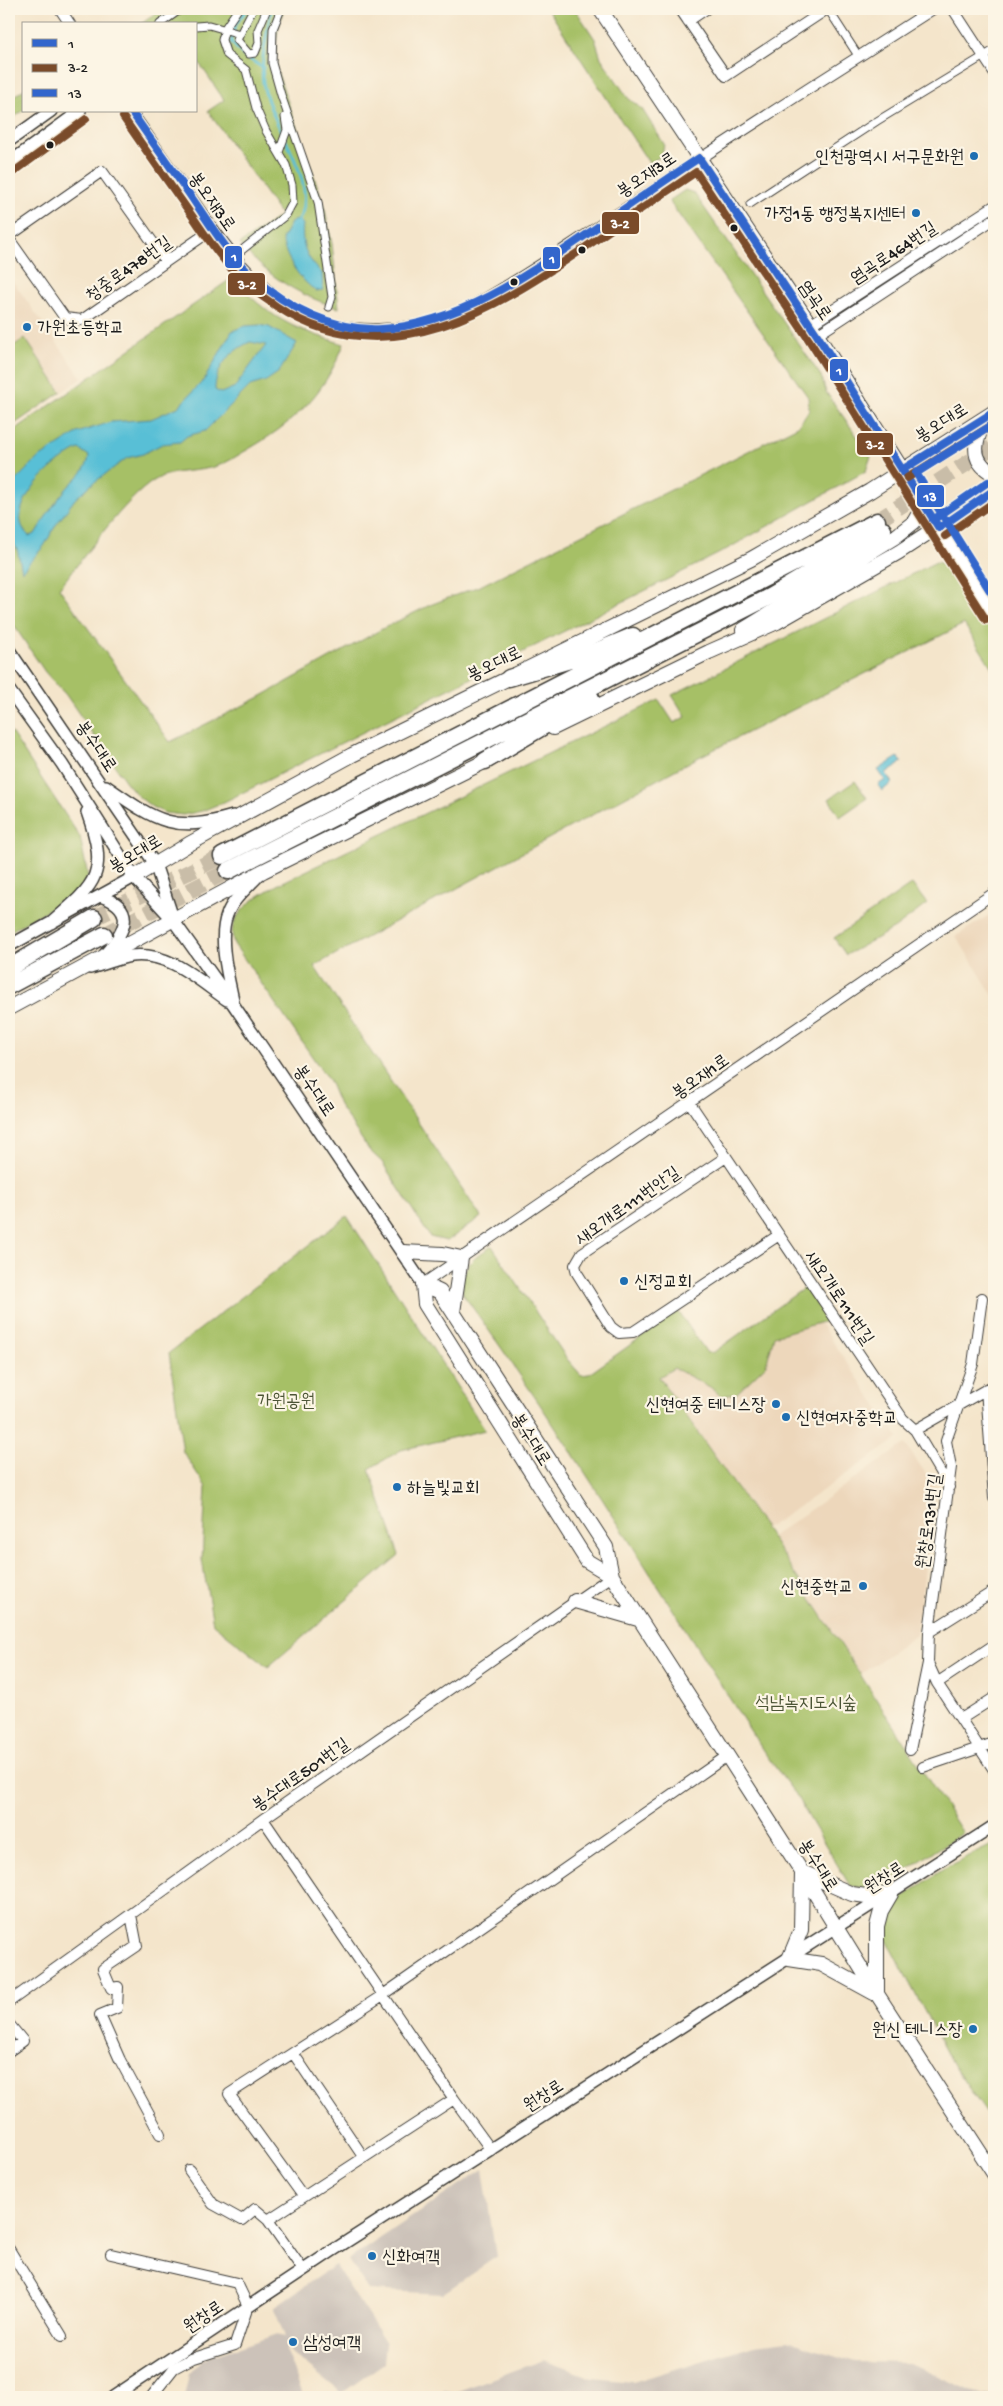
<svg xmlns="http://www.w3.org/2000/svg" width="1003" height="2406" viewBox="0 0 1003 2406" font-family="'Gochi Hand','Poor Story',sans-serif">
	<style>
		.built { fill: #edd7bb }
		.industrial { fill: #ccc2b9 }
		.green { fill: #a6c066; stroke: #616e41 }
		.water { fill: #58bfd6; stroke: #3a6e79; fill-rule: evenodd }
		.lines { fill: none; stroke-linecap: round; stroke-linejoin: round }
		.stream { stroke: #58bfd6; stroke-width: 3 }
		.trunk-tunnel { stroke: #c9bda8; stroke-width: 16; stroke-dasharray: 16 8; stroke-linecap: butt }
		.pedestrian-casing { stroke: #3c3a36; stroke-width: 9 }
		.minor-casing { stroke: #3c3a36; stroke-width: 12 }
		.tertiary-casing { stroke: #3c3a36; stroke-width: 14 }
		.secondary-casing { stroke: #3c3a36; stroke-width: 16 }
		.trunk-casing { stroke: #3c3a36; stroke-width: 19 }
		.pedestrian { stroke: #fff; stroke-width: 7 }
		.minor { stroke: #fff; stroke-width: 10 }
		.tertiary { stroke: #fff; stroke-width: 11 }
		.secondary { stroke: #fff; stroke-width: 14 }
		.trunk { stroke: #fff; stroke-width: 16 }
		.bus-1-casing { stroke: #fcf5e5; stroke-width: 11 }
		.bus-2-casing { stroke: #fcf5e5; stroke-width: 11 }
		.bus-3-casing { stroke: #fcf5e5; stroke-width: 11 }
		.bus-1 { stroke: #36c; stroke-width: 8 }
		.bus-2 { stroke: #7a4b2a; stroke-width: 8 }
		.bus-3 { stroke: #36c; stroke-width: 8 }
		.bus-dot { fill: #1c1c1c; stroke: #fcf5e5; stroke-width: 2 }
		.poi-dot { fill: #1f6fb2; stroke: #fcf5e5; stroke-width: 2 }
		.labels { text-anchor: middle; stroke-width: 4.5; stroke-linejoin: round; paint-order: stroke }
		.poi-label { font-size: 18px; fill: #1c1c1c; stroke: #fcf5e5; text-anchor: start }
		.street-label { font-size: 18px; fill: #1c1c1c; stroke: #fcf5e5 }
		.park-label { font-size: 18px; fill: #4c5536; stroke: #fcf5e5 }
		.line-badge { stroke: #fcf5e5; stroke-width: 2 }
		.badge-label { font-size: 14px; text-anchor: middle; font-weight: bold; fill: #fff }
	</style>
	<rect width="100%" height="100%" fill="#fcf5e5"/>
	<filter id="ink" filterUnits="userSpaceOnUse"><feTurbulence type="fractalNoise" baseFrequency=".02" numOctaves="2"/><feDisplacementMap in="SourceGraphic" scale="10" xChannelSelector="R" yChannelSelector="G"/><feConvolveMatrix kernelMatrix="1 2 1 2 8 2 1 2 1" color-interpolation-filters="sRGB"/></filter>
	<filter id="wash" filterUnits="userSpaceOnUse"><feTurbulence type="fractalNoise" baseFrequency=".0096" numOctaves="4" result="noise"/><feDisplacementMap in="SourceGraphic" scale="20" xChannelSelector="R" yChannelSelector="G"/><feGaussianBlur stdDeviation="1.12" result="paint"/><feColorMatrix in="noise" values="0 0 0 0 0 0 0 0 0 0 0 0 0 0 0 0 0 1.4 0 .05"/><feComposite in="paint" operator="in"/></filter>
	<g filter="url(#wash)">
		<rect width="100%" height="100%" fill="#f4e5cb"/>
		<path class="built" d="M9 276 82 378 9 428Z
			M994 912V997L956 936Z
			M820 1323 899 1438 766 1529 659 1377 674 1368 710 1387 721 1396 766 1365 774 1336 805 1325Z
			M905 1444 936 1488 916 1635 861 1674 771 1537Z"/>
		<path class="industrial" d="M483 2169 496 2257 442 2294 368 2290 348 2260Z
			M335 2265 386 2343 384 2363 342 2393 291 2353 287 2343 286 2352 304 2397H184L189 2374 203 2359 275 2335 285 2337 274 2307Z
			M788 2341 855 2362 910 2363 981 2396 994 2394V2397H441L444 2390 455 2392 543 2360 592 2378 633 2382 754 2345Z"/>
		<path class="green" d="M162 9H284C276 30 275 48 277 71L324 205 332 244 339 308C300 296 266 276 240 244L281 215 208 111 224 100 196 58V24H141Z
			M548 9H575L595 39 601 58 628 98 642 109 664 144 662 156 649 163Z
			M24 89V110L9 121V100Z
			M685 190 694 193 821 376 826 392 871 456 866 471 720 553 224 802 202 811 183 815 165 813 152 807 138 796 126 782 66 695 45 672 9 618V434L232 278C269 318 293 329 344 344 324 395 294 423 247 450 238 455 227 463 217 466 197 473 173 469 155 480 124 499 84 558 59 588L170 742 260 697 382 629 430 605 482 585 798 426 809 410 808 397 669 201Z
			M25 338 61 392 9 428V349Z
			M936 562 949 565 994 635V671L964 624 697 758 314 966 481 1217 447 1241 430 1237 382 1162 369 1150 339 1105 329 1081 234 944C224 915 257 896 279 884L659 700 674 723 686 717 672 695Z
			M9 729 80 837 90 886 9 932Z
			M855 781 867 798 840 817 829 799Z
			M912 884 927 904 895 928 846 955 834 938Z
			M347 1216 485 1430 401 1450 369 1469 399 1555 268 1667 213 1624 202 1560 206 1487 183 1452 169 1353Z
			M492 1246 567 1359 581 1375 589 1374 678 1311 707 1353 714 1352 804 1288 829 1320 774 1336 766 1365 736 1394 721 1396 710 1387 674 1368 659 1377 771 1537 963 1833 875 1890 850 1886 795 1794 764 1752C665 1599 570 1442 463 1294 459 1269 471 1259 492 1246Z
			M994 1844V2124L954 2067 882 1931 890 1906 948 1866Z"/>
		<path class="water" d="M299 220 303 224C301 245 306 258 322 273L323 290 316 291C299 279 286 259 282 239L292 221Z
			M260 325 269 327 297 343 279 372 266 381 250 386 205 431 187 436 180 442 162 444 143 454 127 458 92 484 75 499 56 525 44 546 22 571 17 549 9 535V489L16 480 37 459 77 433 111 422 151 419 178 407 204 380 232 331 245 326ZM250 342 266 345 235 387 221 393 215 390C215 368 230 351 250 342ZM79 449 89 456C87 471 77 477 67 488 55 502 44 519 35 534L29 536C0 509 53 461 79 449Z
			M898 757 902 762 886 773 892 783 882 791 878 785 885 780 878 770Z"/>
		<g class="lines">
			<path class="stream" d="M247 9 235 25 231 42 243 55 263 68
				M271 9C268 32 260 58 263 82 268 120 310 169 304 205 304 210 301 215 299 220"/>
		</g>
	</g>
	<g filter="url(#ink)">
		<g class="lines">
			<path class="trunk-tunnel" d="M877 521 994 446
				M94 918 222 856
				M104 935 228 871"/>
			<g class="pedestrian-casing">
				<path id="pedestrian" d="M238 9 225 28 222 40 227 55 246 70 256 108 266 131 286 165 292 185 293 202 286 215 242 250
					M253 9 237 40 249 54 255 53 259 43 258 30 267 9
					M281 9 273 29 272 63 281 95 318 202 332 297 329 307
					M828 9 859 57
					M160 24 181 9
					M196 26 209 25 240 34
					M279 152 287 130 285 117
					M750 204 877 121 994 50"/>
			</g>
			<g class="minor-casing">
				<path id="minor" d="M60 9 70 24
					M680 9 726 76 827 9
					M953 9 994 72
					M688 21 706 9
					M131 111C151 140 171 169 191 197 223 244 255 291 309 316 352 336 406 331 449 315 476 305 500 290 524 275 568 248 610 218 653 190 745 128 840 69 933 9
					M9 236 102 171 166 261
					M9 239 65 318 82 320 213 229
					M810 325 994 206
					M817 335 994 219
					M690 1103 903 1419 915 1430 949 1487
					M726 1157 582 1253 575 1265 577 1273 611 1327 619 1333 633 1332 779 1235
					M423 1284 994 893
					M982 1298 973 1364 946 1441 951 1467 929 1632 928 1663 937 1683 994 1770
					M986 1389 994 1498
					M915 1430 994 1385
					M929 1632 994 1591
					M937 1683 994 1645
					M961 1719 994 1698
					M910 1750 928 1663
					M923 1767 994 1743
					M263 1819 454 2099 491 2150
					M131 1915 137 1946 103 1969 111 1988 118 1987 117 2008 100 2015 120 2060 160 2134
					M9 2002 263 1819 612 1576
					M9 2024 23 2041 9 2051
					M293 2053 364 2158
					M189 2170 213 2204 242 2220 255 2209 268 2220
					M303 2196 229 2094 383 1995 727 1756
					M9 2249 62 2336
					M111 2254 237 2283 248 2306 235 2345 191 2359 174 2368 151 2397
					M303 2270 268 2220 454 2099"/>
			</g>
			<g class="tertiary-casing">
				<path id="tertiary" d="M9 141 51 111
					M9 163 80 111
					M9 650 155 864 172 915
					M9 690 62 764 134 877 173 920 233 1004 423 1284
					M106 786C155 820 172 834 233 816
					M100 896C138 908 125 932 105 954
					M51 923C97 883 109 874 87 812
					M9 946 134 877
					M90 968C104 965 118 958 131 956 169 951 198 980 227 1000
					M233 1000C228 977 218 938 227 915 232 900 247 888 258 876
					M113 2397 332 2251 994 1826"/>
			</g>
			<g class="secondary-casing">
				<path id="secondary" d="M600 9 817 335 994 615
					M986 417C976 439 967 460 994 474
					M743 630 895 537 914 522 922 508 921 498
					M553 728 709 652 777 622 899 552 994 490
					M134 877 189 844 352 755 751 559 870 491 994 412
					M9 1008 263 871 494 757
					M403 1252 443 1254 461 1258 453 1312
					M612 1576 587 1561 425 1304 423 1284 440 1292 606 1547 612 1576 802 1872 877 1994 994 2174
					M575 1601 638 1619
					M874 1993 821 1964 789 1959 801 1930 802 1872 852 1894 866 1896 891 1894
					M877 1994V1926L881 1911 891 1894"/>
			</g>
			<g class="trunk-casing">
				<path id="trunk" d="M509 678 587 655 633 636
					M485 761 591 698
					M222 856 877 521
					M228 871 771 596 883 530
					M9 968 94 918
					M9 986 104 935"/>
			</g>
			<use href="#pedestrian" class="pedestrian"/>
			<use href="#minor" class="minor"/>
			<use href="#tertiary" class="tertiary"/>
			<use href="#secondary" class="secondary"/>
			<use href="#trunk" class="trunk"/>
			<g class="bus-1-casing">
				<path id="bus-1" d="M131 111C153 143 175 173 196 204 213 229 230 256 252 276 286 307 335 332 382 329 462 323 532 272 596 228 630 205 664 181 699 158
					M699 158 817 335 939 528 994 490
					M902 470 994 412"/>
			</g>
			<g class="bus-2-casing">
				<path id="bus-2" d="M123 117C144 148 166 179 188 210 205 234 221 260 243 281 253 291 265 298 276 306 387 380 499 307 593 242 627 218 662 195 696 172L809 340 986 620
					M15 171 86 119
					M907 478 994 424
					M945 536 994 502"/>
			</g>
			<g class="bus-3-casing">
				<path id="bus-3" d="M994 424 916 473 994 597
					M933 520 988 482"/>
			</g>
			<use href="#bus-1" class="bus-1"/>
			<use href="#bus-2" class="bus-2"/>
			<use href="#bus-3" class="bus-3"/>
		</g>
	</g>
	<g class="bus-dot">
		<circle cx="50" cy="145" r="4.5"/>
		<circle cx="734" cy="228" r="4.5"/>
		<circle cx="582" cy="250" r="4.5"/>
		<circle cx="514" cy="282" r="4.5"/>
	</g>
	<g class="poi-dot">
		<circle cx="974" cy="156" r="5"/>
		<circle cx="916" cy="213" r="5"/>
		<circle cx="27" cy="327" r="5"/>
		<circle cx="624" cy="1281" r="5"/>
		<circle cx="776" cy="1404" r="5"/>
		<circle cx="786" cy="1417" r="5"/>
		<circle cx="397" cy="1487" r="5"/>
		<circle cx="863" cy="1586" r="5"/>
		<circle cx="973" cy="2029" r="5"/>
		<circle cx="372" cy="2256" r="5"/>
		<circle cx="293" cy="2342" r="5"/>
	</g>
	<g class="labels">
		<g class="poi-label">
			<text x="964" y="162" text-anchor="end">인천광역시 서구문화원</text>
			<text x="906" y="219" text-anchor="end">가정1동 행정복지센터</text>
			<text x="37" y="333">가원초등학교</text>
			<text x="634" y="1287">신정교회</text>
			<text x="766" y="1410" text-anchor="end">신현여중 테니스장</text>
			<text x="796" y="1423">신현여자중학교</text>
			<text x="407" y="1493">하늘빛교회</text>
			<text x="853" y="1592" text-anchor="end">신현중학교</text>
			<text x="963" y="2035" text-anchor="end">원신 테니스장</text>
			<text x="382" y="2262">신화여객</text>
			<text x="303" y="2348">삼성여객</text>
		</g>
		<g class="street-label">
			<text transform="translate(646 174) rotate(-34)" y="6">봉오재3로</text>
			<text transform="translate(213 201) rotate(55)" y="6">봉오재3로</text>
			<text transform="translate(893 252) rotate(-33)" y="6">염곡로464번길</text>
			<text transform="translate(128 268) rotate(-35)" y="6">청중로478번길</text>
			<text transform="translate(816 300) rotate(56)" y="6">염곡로</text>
			<text transform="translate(941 422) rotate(-32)" y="6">봉오대로</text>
			<text transform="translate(494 663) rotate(-26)" y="6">봉오대로</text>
			<text transform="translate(97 746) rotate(56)" y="6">봉수대로</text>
			<text transform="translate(135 853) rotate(-31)" y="6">봉오대로</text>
			<text transform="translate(700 1076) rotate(-35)" y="6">봉오재1로</text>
			<text transform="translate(315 1090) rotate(56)" y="6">봉수대로</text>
			<text transform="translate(627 1205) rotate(-35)" y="6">새오개로111번안길</text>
			<text transform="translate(840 1297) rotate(56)" y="6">새오개로111번길</text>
			<text transform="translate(532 1439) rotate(58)" y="6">봉수대로</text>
			<text transform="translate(928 1521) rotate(-82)" y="6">원창로131번길</text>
			<text transform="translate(300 1774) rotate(-35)" y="6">봉수대로501번길</text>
			<text transform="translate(819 1865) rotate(58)" y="6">봉수대로</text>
			<text transform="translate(884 1877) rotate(-33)" y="6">원창로</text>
			<text transform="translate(543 2095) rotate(-33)" y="6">원창로</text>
			<text transform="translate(203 2316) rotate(-34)" y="6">원창로</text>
		</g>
		<g class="park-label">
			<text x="286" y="1406">가원공원</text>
			<text x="806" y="1708">석남녹지도시숲</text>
		</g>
	</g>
	<g class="line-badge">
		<rect x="601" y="211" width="39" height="24" rx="5" fill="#7a4b2a"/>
		<rect x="224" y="245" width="19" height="24" rx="5" fill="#36c"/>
		<rect x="542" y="246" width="19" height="24" rx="5" fill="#36c"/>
		<rect x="227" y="272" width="39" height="24" rx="5" fill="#7a4b2a"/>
		<rect x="829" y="358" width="20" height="24" rx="5" fill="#36c"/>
		<rect x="856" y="432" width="38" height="24" rx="5" fill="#7a4b2a"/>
		<rect x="916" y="484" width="29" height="24" rx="5" fill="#36c"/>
	</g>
	<g class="badge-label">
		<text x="620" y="228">3-2</text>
		<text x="234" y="261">1</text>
		<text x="552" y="263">1</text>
		<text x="247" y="289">3-2</text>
		<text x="839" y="375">1</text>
		<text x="875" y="449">3-2</text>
		<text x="930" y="501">13</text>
	</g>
	<rect width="1003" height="2406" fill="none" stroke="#fcf5e5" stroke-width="30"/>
	<rect x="22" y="22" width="175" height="90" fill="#fcf5e5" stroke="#a29e95"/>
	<rect x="32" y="39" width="25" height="8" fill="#3366cc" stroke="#a29e95"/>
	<text x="68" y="48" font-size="15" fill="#1c1c1c">1</text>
	<rect x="32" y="64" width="25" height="8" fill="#7a4b2a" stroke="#a29e95"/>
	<text x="68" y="72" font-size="15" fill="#1c1c1c">3-2</text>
	<rect x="32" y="89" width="25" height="8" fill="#3366cc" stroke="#a29e95"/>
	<text x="68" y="98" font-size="15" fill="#1c1c1c">13</text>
</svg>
